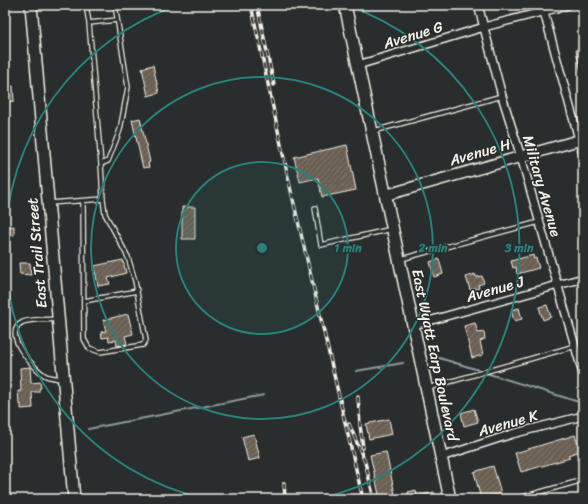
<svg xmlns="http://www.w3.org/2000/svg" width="588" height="504" viewBox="0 0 588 504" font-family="Sriracha,sans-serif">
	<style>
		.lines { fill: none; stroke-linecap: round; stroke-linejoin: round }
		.stream { stroke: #8d9d9e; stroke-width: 2 }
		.building { fill: url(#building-hatch); stroke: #f4f1e8 }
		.lane-casing { stroke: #f4f1e8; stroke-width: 6 }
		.street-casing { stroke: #f4f1e8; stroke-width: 10 }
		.secondary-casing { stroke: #f4f1e8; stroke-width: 13 }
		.primary-casing { stroke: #f4f1e8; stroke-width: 14 }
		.lane { stroke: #2a2d2e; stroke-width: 3.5 }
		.street { stroke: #2a2d2e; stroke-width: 7 }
		.secondary { stroke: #2a2d2e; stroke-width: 10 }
		.primary { stroke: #2a2d2e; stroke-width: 11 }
		.rail-casing { stroke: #f4f1e8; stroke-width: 3.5 }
		.rail { stroke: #2a2d2e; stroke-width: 2; stroke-dasharray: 6; stroke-linecap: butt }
		.ring { fill: none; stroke: #26827a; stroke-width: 2 }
		.labels { text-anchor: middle; stroke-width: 3; stroke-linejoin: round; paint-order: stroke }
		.street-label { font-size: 15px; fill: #f4f1e8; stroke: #2a2d2e }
		.centre { fill: #26827a; stroke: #2a2d2e; stroke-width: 2 }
		.ring-label { font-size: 12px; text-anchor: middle; font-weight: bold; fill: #26827a; stroke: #2a2d2e; stroke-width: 3; stroke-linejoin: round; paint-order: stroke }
	</style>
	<defs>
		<pattern id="building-hatch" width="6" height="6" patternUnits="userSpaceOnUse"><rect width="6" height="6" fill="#6b5e52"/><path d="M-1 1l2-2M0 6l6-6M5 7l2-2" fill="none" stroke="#81766b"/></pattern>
	</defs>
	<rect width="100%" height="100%" fill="#2a2d2e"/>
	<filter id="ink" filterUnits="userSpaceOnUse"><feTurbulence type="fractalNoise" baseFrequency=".025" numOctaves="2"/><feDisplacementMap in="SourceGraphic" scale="8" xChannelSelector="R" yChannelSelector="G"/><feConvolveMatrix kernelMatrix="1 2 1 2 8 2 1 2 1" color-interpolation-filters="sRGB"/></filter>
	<g filter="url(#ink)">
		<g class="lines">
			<path class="stream" d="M436 357 482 371
				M356 371 403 363
				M486 373 582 403
				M88 429 264 395"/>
		</g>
		<path class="building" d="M583 39V72H581L576 51Z
			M153 65 159 93 148 96 142 68Z
			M5 86H13L14 101 5 102Z
			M140 118 150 162 148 163 149 167 143 168 132 120Z
			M347 145 356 190 322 197 318 178 300 182 294 157Z
			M182 207H195V239H182Z
			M14 226V235L8 236V227Z
			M533 255 534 259 536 258 539 268 517 274 516 267 513 268 511 261Z
			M439 259 443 274 434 277 430 262Z
			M123 260 126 273 108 278 110 284 98 286 94 266Z
			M19 263H30L31 275 20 274Z
			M475 274 476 277 482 276 484 283 478 285 479 288 470 290 466 277Z
			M547 305 551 317 543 320 539 307Z
			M519 308 522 319 514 321 511 310Z
			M128 314 133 334 125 336 127 344 117 346 116 340 109 341 108 337 102 338 101 332 106 331 103 320Z
			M475 323 478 333 484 332 485 339 480 341 483 355 472 358 464 326Z
			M30 367 31 383 40 382 41 388 39 389V392H32L33 408 21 409V404H19L18 391H21L20 368Z
			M474 409 478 422 464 426 461 413Z
			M389 419 392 434 369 439 366 424Z
			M254 434 260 458 248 461 242 437Z
			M575 435 580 451 568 455 570 458 521 472 515 453Z
			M386 452 396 499H380L370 455Z
			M493 466 501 493 481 499 474 472Z
			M416 490 417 496 434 492 436 499H409L408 492Z"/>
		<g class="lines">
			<g class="lane-casing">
				<path id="lane" d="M86 5 89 23 101 164
					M89 23 117 20
					M374 131 502 96
					M83 201 84 339 89 348 100 352 143 345 146 340 135 281 128 257 105 214 103 199 101 164 108 161 120 130 128 87 115 5
					M50 203 103 199
					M315 208 321 245 392 229
					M401 259 539 222
					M84 301 137 291
					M57 319C48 320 31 319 23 322 0 333 34 369 46 376 51 378 57 378 62 379
					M428 388 575 346
					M516 499 583 480"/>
			</g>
			<g class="street-casing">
				<path id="street" d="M478 5 502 96 521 157 583 374
					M542 5 583 154
					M358 65 484 27 568 5
					M414 325 583 278
					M441 457 512 434 583 416"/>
			</g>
			<g class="secondary-casing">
				<path id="secondary" d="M386 195 583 139"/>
			</g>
			<g class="primary-casing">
				<path id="primary" d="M31 5 74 499
					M345 5 450 499"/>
			</g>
			<use href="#lane" class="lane"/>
			<use href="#street" class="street"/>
			<use href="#secondary" class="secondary"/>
			<use href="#primary" class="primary"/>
			<g class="rail-casing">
				<path id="rail" d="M251 5 291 191 363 499
					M257 5 274 85
					M358 397 360 425 363 448
					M349 424 365 462 374 499
					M284 483 285 499"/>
			</g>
			<use href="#rail" class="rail"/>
		</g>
	</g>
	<circle cx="262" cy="248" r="86" fill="#26827a" fill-opacity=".12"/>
	<g class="ring">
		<circle cx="262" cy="248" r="86"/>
		<circle cx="262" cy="248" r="171"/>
		<path d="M206 499A257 257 0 0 1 5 250M5 246A257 257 0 0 1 178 5M346 5A257 257 0 0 1 318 499"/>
	</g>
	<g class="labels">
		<g class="street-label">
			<text transform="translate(413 35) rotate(-17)" y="5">Avenue G</text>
			<text transform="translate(480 152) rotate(-16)" y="5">Avenue H</text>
			<text transform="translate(542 186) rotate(74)" y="5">Military Avenue</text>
			<text transform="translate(37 253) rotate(-95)" y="5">East Trail Street</text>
			<text transform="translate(495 289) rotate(-16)" y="5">Avenue J</text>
			<text transform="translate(435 355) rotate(78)" y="5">East Wyatt Earp Boulevard</text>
			<text transform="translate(508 423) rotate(-16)" y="5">Avenue K</text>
		</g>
	</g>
	<circle cx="262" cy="248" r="6" class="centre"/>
	<g class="ring-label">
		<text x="348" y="252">1 min</text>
		<text x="433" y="252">2 min</text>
		<text x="519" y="252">3 min</text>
	</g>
	<rect width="588" height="504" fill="none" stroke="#2a2d2e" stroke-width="20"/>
	<rect x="10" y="10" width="568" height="484" fill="none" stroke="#f4f1e8" stroke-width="1.5" filter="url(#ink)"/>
</svg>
